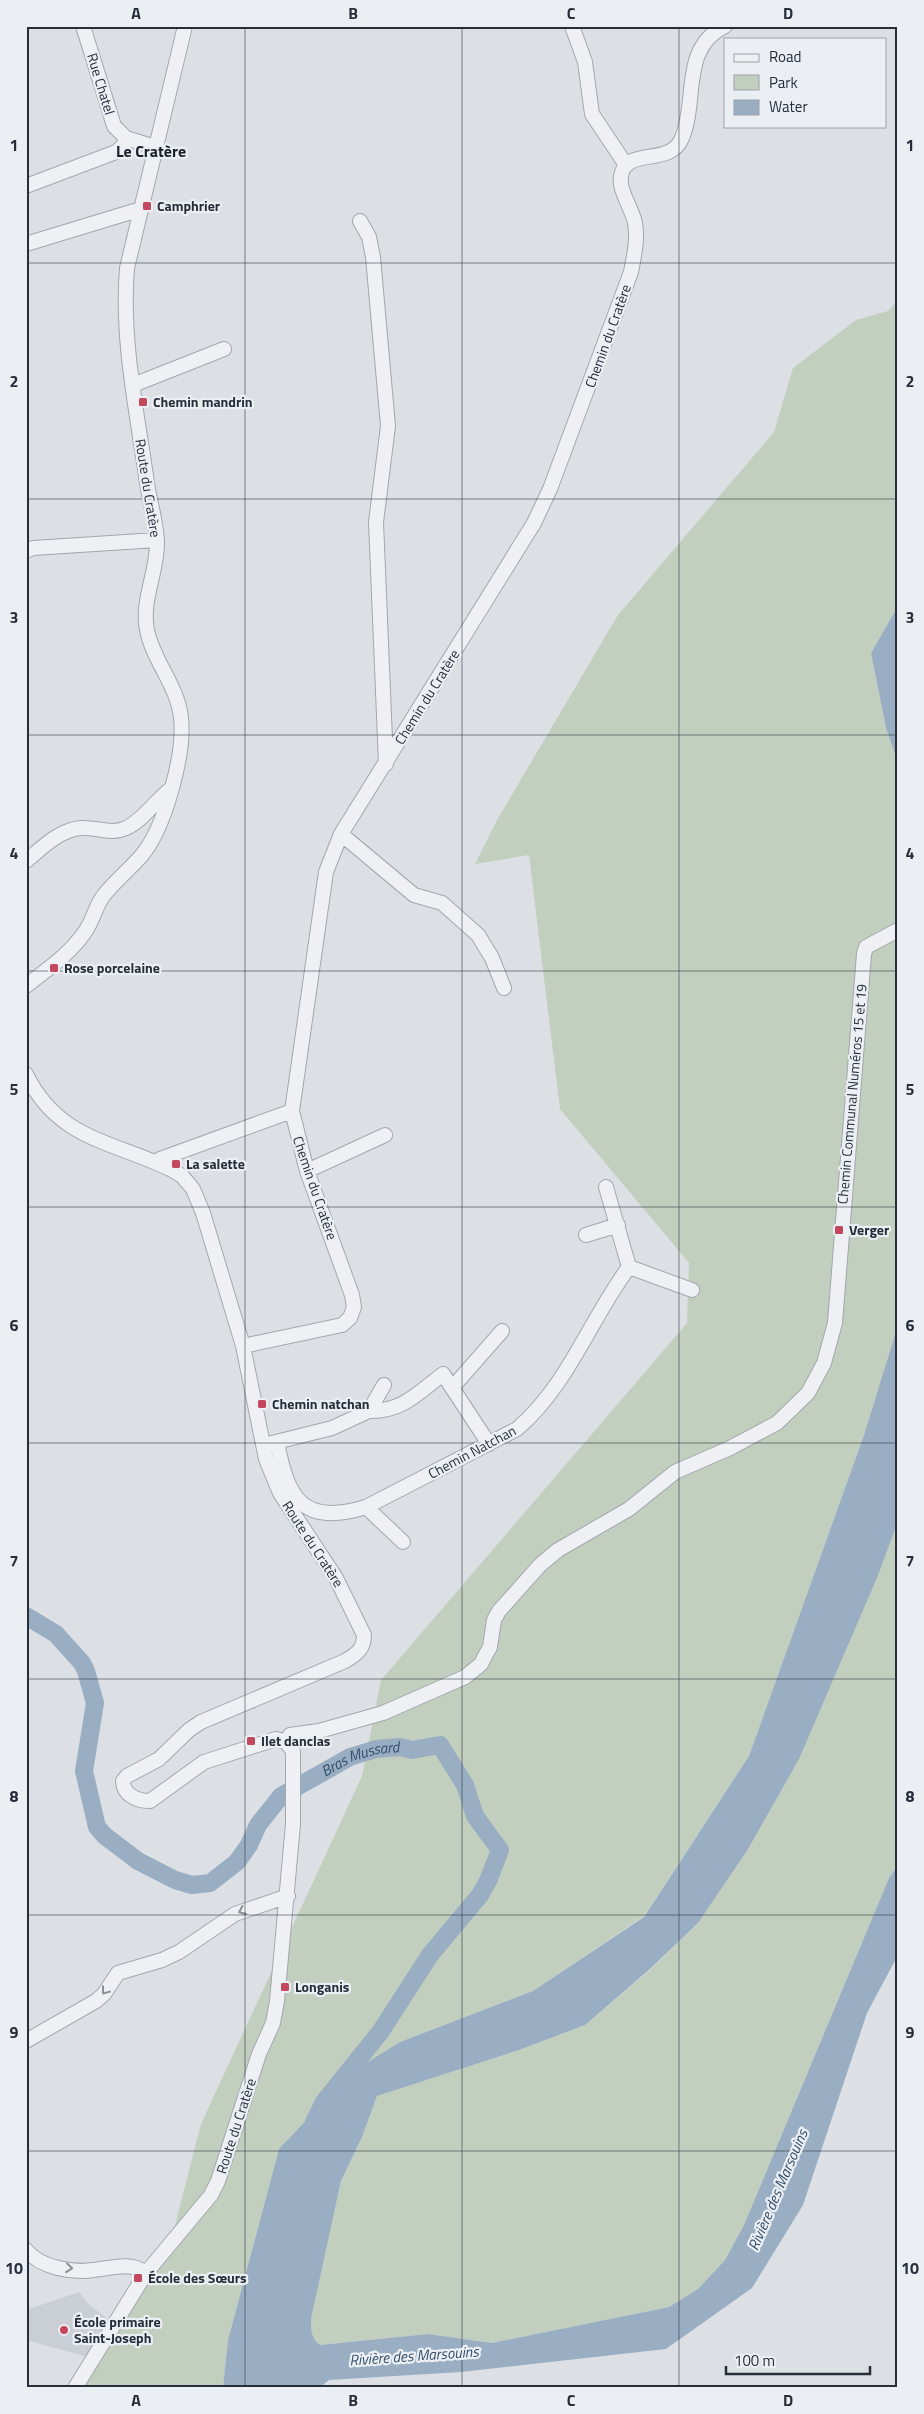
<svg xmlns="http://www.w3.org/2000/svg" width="924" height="2414" viewBox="0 0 924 2414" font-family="'Titillium Web',sans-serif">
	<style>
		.built { fill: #cacfd6 }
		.green { fill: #c2cebe }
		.water { fill: #99aec3 }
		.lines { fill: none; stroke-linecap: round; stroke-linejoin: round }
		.river { stroke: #99aec3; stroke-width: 18 }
		.minor-casing { stroke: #a2a7ae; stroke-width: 16 }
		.minor { stroke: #eef0f4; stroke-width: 14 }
		.oneway { stroke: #8a8f97 }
		.grid { fill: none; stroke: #272e3a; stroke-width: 1; stroke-opacity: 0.55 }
		.poi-dot { fill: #c3485e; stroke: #ebeff3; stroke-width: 2 }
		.labels { text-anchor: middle; stroke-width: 4.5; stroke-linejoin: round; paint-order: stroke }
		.street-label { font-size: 14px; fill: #272e3a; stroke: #ebeff3 }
		.poi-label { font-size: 14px; font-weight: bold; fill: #272e3a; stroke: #ebeff3; text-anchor: start }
		.water-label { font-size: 15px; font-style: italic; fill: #344e6a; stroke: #ebeff3 }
		.quarter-label { font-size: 16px; font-weight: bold; fill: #19202b; stroke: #ebeff3 }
		.neatline { fill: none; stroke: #272e3a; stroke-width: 2 }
		.grid-label { font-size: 16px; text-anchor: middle; font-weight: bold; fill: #272e3a }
	</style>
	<rect width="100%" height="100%" fill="#dce0e5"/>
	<path class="built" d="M79 2292 88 2304 108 2319 88 2357 26 2340V2310Z"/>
	<path class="green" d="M898 300V606L871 653 886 728 898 763V1325L864 1435 749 1756 644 1916 533 1991 400 2042 279 2149 228 2340 223 2388H76L171 2241 201 2124 362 1776 381 1680 687 1323 689 1263 560 1109 529 855 475 864 497 820 618 615 774 432 793 368 856 320 888 311Z
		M898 1521V1865L889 1878 744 2225 725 2260 698 2289 669 2307 492 2343 428 2334 320 2345C311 2339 311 2329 311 2319L341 2181 362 2137 377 2096 519 2050 585 2025 650 1970 698 1923 879 1573Z"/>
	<path class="water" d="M898 606V763L886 728 871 653Z
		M898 1325V1521L879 1573 799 1759 748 1849 698 1923 650 1969 585 2025 519 2050 377 2096 362 2137 341 2181 311 2319C311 2329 311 2339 320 2345L428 2334 492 2343 669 2307 698 2289 725 2260 744 2225 889 1878 898 1865V1955L867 2013 803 2205 752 2288 666 2349 461 2372 329 2380 319 2388H223L228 2340 279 2149 352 2072 400 2042 533 1991 644 1917 749 1756 864 1435Z"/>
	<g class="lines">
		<path class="river" id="s1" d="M26 1616 56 1634 82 1663 86 1671 95 1703 84 1771 97 1827 105 1836 138 1861 175 1880 192 1885 210 1883 237 1862 249 1845 258 1825 281 1796 350 1757 376 1749 400 1747 412 1750 440 1745 465 1785 475 1816 500 1850 488 1881 480 1895 430 1955 381 2031 324 2102 314 2122"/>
		<g class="minor-casing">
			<path id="minor" d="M83 26 114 126 126 138 155 147
				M572 26 585 62 592 114 626 165
				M26 186 116 152 123 146 126 138
				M360 221 369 237 373 257 388 426 376 522 386 764
				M26 244 141 209
				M133 385 224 349
				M26 551 33 548 157 540
				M341 834 414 895 442 903 478 935 492 958 504 988
				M26 861C43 847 59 830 81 828 97 827 111 835 126 828 144 820 156 799 172 788
				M26 986C46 970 70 954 84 933 93 922 95 906 104 895 115 881 130 869 142 855 165 827 185 754 181 718 178 686 153 661 147 630 141 600 158 571 157 541 156 522 150 502 147 483 137 411 121 340 127 268L185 26
				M26 1074C58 1140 113 1141 172 1170L182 1176 193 1189 203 1213 243 1346 266 1459 280 1493 336 1578 364 1635C364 1649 357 1654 345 1661L201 1722 189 1730 159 1759 127 1776 123 1781C123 1795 137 1801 150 1801L204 1762 276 1739 286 1742
				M158 1163 160 1159 292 1111
				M307 1171 385 1135
				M606 1187 629 1267
				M586 1235 618 1225
				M243 1346 342 1325 350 1318 354 1307 352 1295 307 1171 292 1111 326 872 341 834 534 523 550 489 631 272C634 256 638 239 635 223 632 207 616 188 622 172 630 148 671 166 682 138 698 100 680 48 725 26
				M452 1388 502 1331
				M369 1411C402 1412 418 1393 443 1374L489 1444
				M277 1442C288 1500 303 1526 366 1507L517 1429C569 1384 589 1321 629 1267L692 1290
				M268 1444 332 1428 369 1411 384 1385
				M366 1507 403 1542
				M286 1742 290 1735 319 1731 383 1713 465 1677 481 1664 485 1656 490 1647 494 1620 499 1611 540 1565 558 1550 629 1509 675 1472 730 1448 777 1423 808 1393 824 1363 835 1323 864 954 866 947 898 930
				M26 2041 96 2001 104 1994 118 1973 162 1960 179 1952 235 1914 288 1896
				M26 2250C41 2268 72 2273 94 2270 113 2268 130 2261 146 2273
				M75 2388 146 2273 211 2195 218 2181 259 2054 273 2023 277 2001 293 1824V1751L286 1742"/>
		</g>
		<use href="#minor" class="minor"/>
	</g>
	<defs><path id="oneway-chevron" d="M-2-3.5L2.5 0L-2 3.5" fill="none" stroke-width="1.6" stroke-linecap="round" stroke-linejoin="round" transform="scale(1.25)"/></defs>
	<g class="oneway">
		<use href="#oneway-chevron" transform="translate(242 1911) rotate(155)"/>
		<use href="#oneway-chevron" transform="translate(105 1991) rotate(127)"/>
		<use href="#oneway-chevron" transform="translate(69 2268) rotate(6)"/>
	</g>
	<path class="grid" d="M245 26V2388M462 26V2388M679 26V2388M26 263H898M26 499H898M26 735H898M26 971H898M26 1207H898M26 1443H898M26 1679H898M26 1915H898M26 2151H898"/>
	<g class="poi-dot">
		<rect x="142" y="201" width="10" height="10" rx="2.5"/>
		<rect x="138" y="397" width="10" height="10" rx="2.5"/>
		<rect x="49" y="963" width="10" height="10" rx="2.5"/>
		<rect x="171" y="1159" width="10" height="10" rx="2.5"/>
		<rect x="834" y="1225" width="10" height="10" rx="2.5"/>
		<rect x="257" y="1399" width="10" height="10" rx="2.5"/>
		<rect x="246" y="1736" width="10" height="10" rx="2.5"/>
		<rect x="280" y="1982" width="10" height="10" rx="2.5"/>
		<rect x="133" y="2273" width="10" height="10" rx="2.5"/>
		<circle cx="64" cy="2330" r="5"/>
	</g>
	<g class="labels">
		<g class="street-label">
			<text transform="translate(101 84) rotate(73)" y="5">Rue Chatel</text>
			<text transform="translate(608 336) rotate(-70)" y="5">Chemin du Cratère</text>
			<text transform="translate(148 488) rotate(81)" y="5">Route du Cratère</text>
			<text transform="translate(427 697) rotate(-58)" y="5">Chemin du Cratère</text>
			<text transform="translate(852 1094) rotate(-85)" y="5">Chemin Communal Numéros 15 et 19</text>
			<text transform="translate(315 1188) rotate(71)" y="5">Chemin du Cratère</text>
			<text transform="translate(472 1452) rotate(-28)" y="5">Chemin Natchan</text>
			<text transform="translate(313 1544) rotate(57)" y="5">Route du Cratère</text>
			<text transform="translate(236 2126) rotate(-72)" y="5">Route du Cratère</text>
		</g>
		<g class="poi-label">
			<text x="157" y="211">Camphrier</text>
			<text x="153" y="407">Chemin mandrin</text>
			<text x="64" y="973">Rose porcelaine</text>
			<text x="186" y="1169">La salette</text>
			<text x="849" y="1235">Verger</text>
			<text x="272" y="1409">Chemin natchan</text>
			<text x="261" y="1746">Ilet danclas</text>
			<text x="295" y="1992">Longanis</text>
			<text x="148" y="2283">École des Sœurs</text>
			<text x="74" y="2327">École primaire<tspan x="74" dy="16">Saint-Joseph</tspan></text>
		</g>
		<g class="water-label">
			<text dy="5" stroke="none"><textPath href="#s1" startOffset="576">Bras Mussard</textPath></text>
			<text transform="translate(778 2190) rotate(-67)" y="5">Rivière des Marsouins</text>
			<text transform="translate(414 2356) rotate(-4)" y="5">Rivière des Marsouins</text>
		</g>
		<g class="quarter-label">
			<text x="151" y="157">Le Cratère</text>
		</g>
	</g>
	<rect width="924" height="2414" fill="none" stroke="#ebeff3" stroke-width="55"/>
	<rect x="724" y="38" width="162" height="90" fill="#ebeff3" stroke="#9da2a9"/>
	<rect x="734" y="54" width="25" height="8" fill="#eef0f4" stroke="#9da2a9"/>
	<text x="769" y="62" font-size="15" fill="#272e3a">Road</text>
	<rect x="734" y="75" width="25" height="15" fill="#c2cebe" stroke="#9da2a9"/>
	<text x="769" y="88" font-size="15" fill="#272e3a">Park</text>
	<rect x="734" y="100" width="25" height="15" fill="#99aec3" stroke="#9da2a9"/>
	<text x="769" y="112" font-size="15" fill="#272e3a">Water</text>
	<path d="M726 2366v8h144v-8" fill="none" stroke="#272e3a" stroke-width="2.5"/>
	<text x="734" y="2366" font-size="15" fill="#272e3a" stroke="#ebeff3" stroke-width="4" paint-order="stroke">100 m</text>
	<rect x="28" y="28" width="868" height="2358" class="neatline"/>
	<g class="grid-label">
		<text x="136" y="19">A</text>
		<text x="353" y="19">B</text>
		<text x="571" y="19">C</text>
		<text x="788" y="19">D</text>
		<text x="14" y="151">1</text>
		<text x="910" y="151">1</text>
		<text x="14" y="387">2</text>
		<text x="910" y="387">2</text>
		<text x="14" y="623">3</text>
		<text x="910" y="623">3</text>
		<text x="14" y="859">4</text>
		<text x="910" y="859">4</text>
		<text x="14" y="1095">5</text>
		<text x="910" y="1095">5</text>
		<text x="14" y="1331">6</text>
		<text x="910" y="1331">6</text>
		<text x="14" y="1567">7</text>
		<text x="910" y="1567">7</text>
		<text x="14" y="1802">8</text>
		<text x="910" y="1802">8</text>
		<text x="14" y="2038">9</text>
		<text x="910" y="2038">9</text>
		<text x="14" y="2274">10</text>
		<text x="910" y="2274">10</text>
		<text x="136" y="2406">A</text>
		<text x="353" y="2406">B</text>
		<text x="571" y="2406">C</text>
		<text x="788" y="2406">D</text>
	</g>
</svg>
